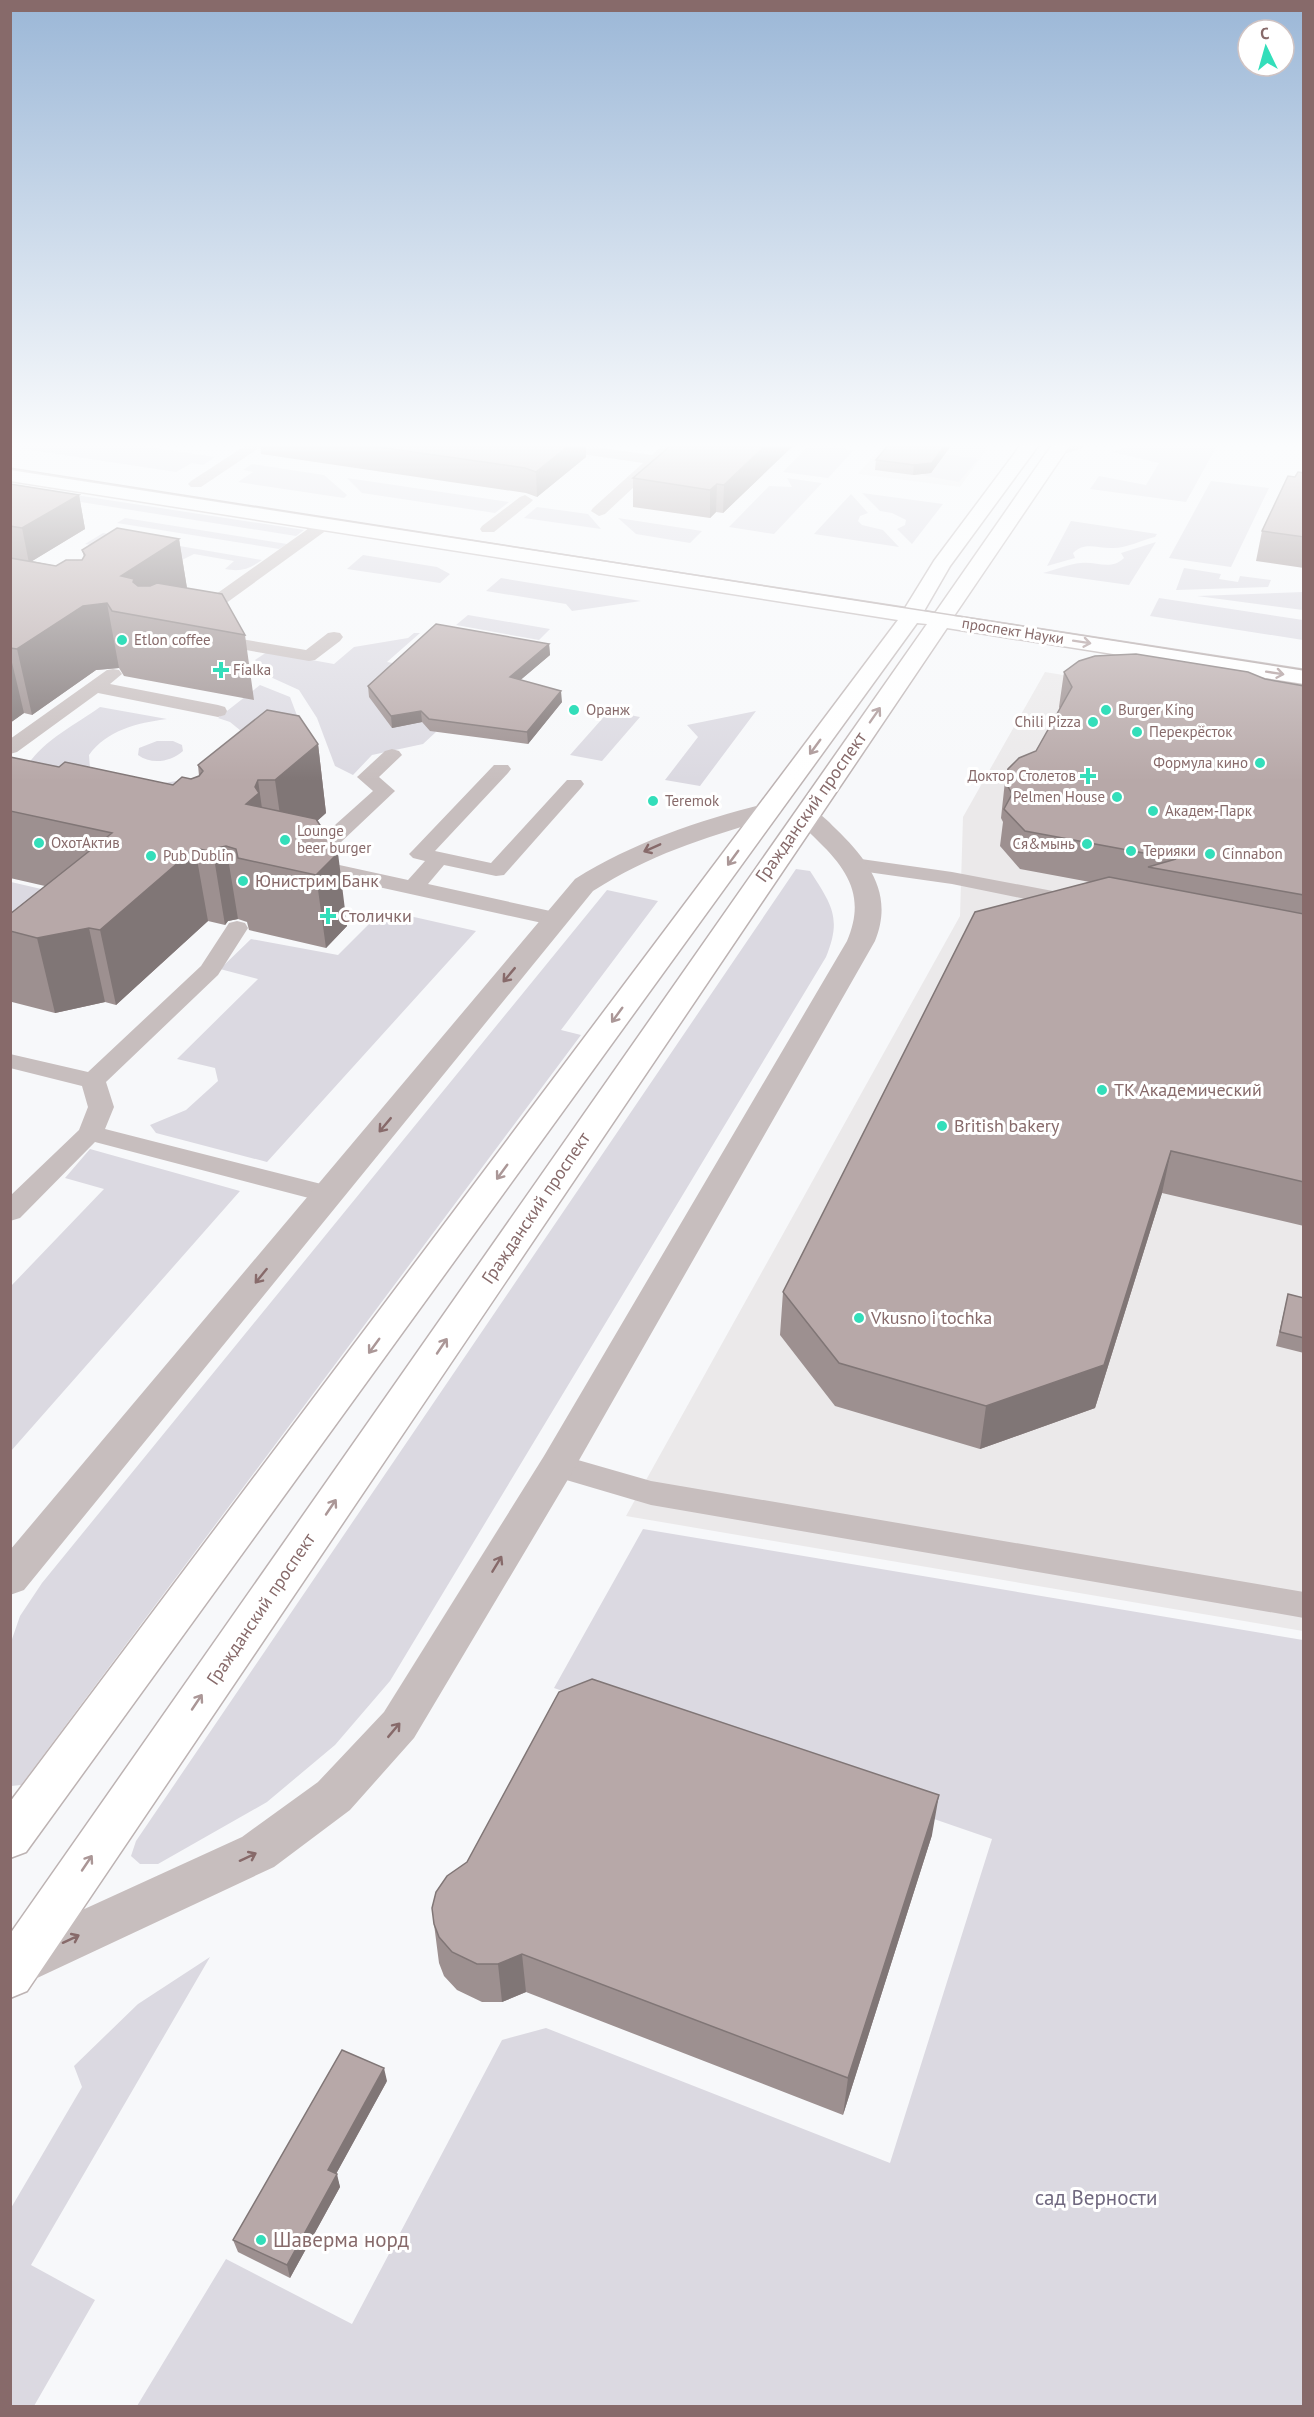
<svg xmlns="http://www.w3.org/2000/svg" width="1314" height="2417" viewBox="0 0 1314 2417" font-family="'PT Sans',sans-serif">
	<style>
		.built { fill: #ebe9ea }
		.green { fill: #dbd9e1 }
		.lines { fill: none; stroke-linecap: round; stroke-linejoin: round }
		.secondary-casing { stroke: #bdb3b3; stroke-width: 3 }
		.service { fill: #c7bebe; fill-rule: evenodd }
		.minor { fill: #c7bebe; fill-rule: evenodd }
		.secondary { fill: #fff; fill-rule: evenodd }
		.tram { stroke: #aea2a2; stroke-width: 1.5 }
		.wall { fill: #9d9090 }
		.shaded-wall { fill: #807676 }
		.building { fill: #b7a8a8; stroke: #807676; stroke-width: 1.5 }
		.oneway { stroke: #ab9797 }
		.oneway2 { stroke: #876a6a }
		.poi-dot { fill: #33deba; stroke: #fff; stroke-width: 2 }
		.labels { text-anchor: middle; stroke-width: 6; stroke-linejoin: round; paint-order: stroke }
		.far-street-label { font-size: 15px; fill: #876a6a; stroke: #fff }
		.far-poi-label { font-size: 15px; fill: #876a6a; stroke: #fff; text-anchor: start }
		.street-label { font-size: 18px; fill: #876a6a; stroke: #fff }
		.poi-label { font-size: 18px; fill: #876a6a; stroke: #fff; text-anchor: start }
		.near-park-label { font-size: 21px; fill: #70687f; stroke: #fff }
		.near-poi-label { font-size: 21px; fill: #876a6a; stroke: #fff; text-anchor: start }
	</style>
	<rect width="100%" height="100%" fill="#f7f8fa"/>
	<path class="built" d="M885 442H976L987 449 960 487 858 474Z
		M1045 672 1303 715V1631L626 1516 960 916 963 817Z"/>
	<path class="green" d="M11 442H115L215 457 203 465 192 463 176 472 11 447Z
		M1141 442H1219L1186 502 1090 489 1099 476 1146 485 1159 463 1112 452Z
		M810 444 854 450 828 478 783 472Z
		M945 454 978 459 959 482 921 475 932 472Z
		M252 464 324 475 347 495 344 498 238 482 253 472 243 470Z
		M347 478 509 502 495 513 362 493Z
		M787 478 822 483 774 534 729 527 769 486 792 487Z
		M1211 481 1269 488 1231 567 1169 558Z
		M10 485 304 530 296 536 11 491Z
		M862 493 943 504 912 544 897 529 905 525 906 520 892 513 880 511Z
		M851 494 868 513 860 516 858 521 862 525 883 530 899 547 814 534Z
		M537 507 588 514 601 529 524 518Z
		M125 518 287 544 279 549 117 523Z
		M618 518 702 531 690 543 636 534Z
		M1071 521 1157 534 1155 537C1142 540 1127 548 1113 548 1099 549 1085 541 1073 553L1075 558 1047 566Z
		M103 533 262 560C249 569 241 572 225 569L234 561 194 554 182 560 85 544Z
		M1156 542 1129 585 1043 573C1055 570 1069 564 1081 563 1096 561 1111 571 1124 558L1121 553Z
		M363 555 437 567 450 574 440 583 347 569Z
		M1184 568 1221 574 1219 579 1238 582 1240 576 1271 580 1268 587 1176 590Z
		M501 578 641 601 572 611 566 604 486 591Z
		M1303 592V610L1197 596Z
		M1159 598 1303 620V640L1150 616Z
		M468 615 550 629 539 640 456 625Z
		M414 633H420L387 662 404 665 422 722 436 732 423 744 372 755 353 775 335 766 317 718 299 690 266 675 255 660 267 652 334 664 354 647 408 638Z
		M260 685 290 697 316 766 246 735 230 722 218 718Z
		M100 707 167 719C137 723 107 730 89 755L90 769 164 783 189 779 139 818 27 767C39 743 78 723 100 707Z
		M609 711 640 717 602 761 570 755Z
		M756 711 700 786 665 780 698 737 687 725Z
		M157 741H173L182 745 183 751C171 762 151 765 138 755L139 748Z
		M796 869 810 871C832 905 842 918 826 957L390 1681 335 1745 267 1802 158 1864H140L131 1856 136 1841Z
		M11 882 63 894 33 917 11 912Z
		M607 890 658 901 561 1030 581 1035 21 1785 11 1786V1642L20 1616 42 1583Z
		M383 910 476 931 267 1162 156 1133 150 1125 186 1110 218 1081 215 1068 177 1059 258 979 220 969 251 939 338 955Z
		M90 1149 240 1191 11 1451V1286L104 1189 65 1178Z
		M643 1529 1303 1640V2406H137L226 2259 352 2324 502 2040 546 2028 890 2163 992 1839 554 1688Z
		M210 1957 31 2265 95 2300 34 2406H11V2208L82 2087 74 2066 138 2004Z"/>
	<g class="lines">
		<g class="secondary-casing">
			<path id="secondary" d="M1023 442H1041L950 566 924 611 935 613 1054 442H1072L954 616 1304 670V684L947 628 27 1991 10 1998V1934L927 624 917 623 26 1852 10 1858V1802L898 620 10 481V470L905 608 934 561Z"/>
		</g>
		<path class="service" d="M251 442H268L201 487H191L188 484 191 481Z
			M520 442H560L652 455 666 442H682L605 514 599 516 591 511 593 508 643 463 527 446Z
			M525 495 533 500 530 503 494 532H482L480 529 482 526 520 497Z
			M325 519 331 521 333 524 331 527 200 622H188L185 618 188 614 319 521Z
			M334 632 340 633 343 637 340 641 315 660 309 661 211 644 205 643 202 639 205 635 211 634 306 650 328 633Z
			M113 669 119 670 122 674 110 684 218 705 225 707 227 711 225 715 218 717 98 693 17 752 10 754V739L107 670Z
			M392 749 399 751 402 755 379 777 395 791 321 861 408 880 425 861 413 858 409 854 413 850 494 765H508L511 769 508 773 435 851 491 863 567 780H581L584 784 581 788 504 875 496 876 444 865 428 884 564 914 567 919 564 924 556 926 297 869 294 864 297 859 373 791 357 777 385 751Z
			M854 858 952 872 1074 895 1082 897 1085 902 1082 907 1074 909 952 884 846 869 843 864 846 859Z
			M237 921 245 923 248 928 218 975 106 1082 114 1107 105 1129 337 1188 341 1194 337 1200 328 1203 95 1142 20 1218 10 1221V1196L79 1130 88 1107 82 1086 10 1068V1054L88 1072 201 966 229 923Z
			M557 1454 651 1481 1304 1592V1618L651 1505 546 1474 541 1466 546 1458Z"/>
		<path class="minor" d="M1063 442H1090C1082 450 1062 456 1052 454L1049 450 1052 446Z
			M768 803 777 806 781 811 777 816C709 837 654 852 593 891L24 1590 10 1595V1550L575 879C634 842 700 820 768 803Z
			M806 807C819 811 827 820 836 829 869 861 894 894 875 941L570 1476 414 1738 350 1810 274 1867 35 1979 18 1986 10 1983V1943L242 1837 318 1782 384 1712 544 1456 847 941C865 899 850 872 819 842 811 833 800 825 793 815L797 810Z"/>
		<use href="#secondary" class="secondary"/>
		<path class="tram" d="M10 468 1304 670"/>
	</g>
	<path class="wall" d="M260 442H604L600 445 586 443V457L537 497 526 493 261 454Z
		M797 442 723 513 716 512 710 518 633 507V478Z
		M953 442 931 473 913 475 875 470 876 460Z
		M1304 473V568L1256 561 1262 531 1295 477Z
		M10 484 79 495 85 529 32 561 56 566 82 560 84 557 82 550 179 539 187 588 245 635 254 700 124 676 119 668 96 670 32 715 24 713 10 723Z
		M549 644 550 655 520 680 562 702 528 744 430 731 422 722 392 728 369 697 368 686Z
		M1064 672 1265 679 1304 686V1226L1162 1193 1095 1408 980 1449 835 1406 780 1335 783 1292 1090 882 1020 869 1000 846 1003 822 1001 818 1005 781 1036 751 1060 709 1059 707Z
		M318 744 326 813 317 821 347 926 326 948 249 930 247 922 238 919 228 921 225 925 208 921 116 1005 105 1002 55 1013 12 1002 10 995V914L45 886 10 878V757L59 767 173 785 199 776 198 765Z
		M1288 1294 1304 1298V1353L1276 1346Z
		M932 1835 843 2115 526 1992 502 2002H482L457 1990 444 1976 439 1963 434 1924Z
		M387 2081 336 2174 340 2187 290 2278 238 2252 233 2240Z"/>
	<path class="shaded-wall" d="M573 442H586V457L537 497 536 472Z
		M769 442H797L723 513 724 485Z
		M947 442H954L931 473 913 475 914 465Z
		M717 484 716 512 710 518V490Z
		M79 495 85 529 29 563 22 528Z
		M179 539 189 601 162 620 121 576Z
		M107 603 119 668 96 670 32 715 17 649 83 606Z
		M549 644 550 655 510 689V677Z
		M10 654 24 713 10 723Z
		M561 691 562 702 528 744 527 732Z
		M421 711 422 722 392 728 391 716Z
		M318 744 326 813 285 850 275 780Z
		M258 780 268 851 246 804Z
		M226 846 238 919 228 921 225 925 213 852 217 848Z
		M195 848 208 921 116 1005 100 930Z
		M338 853 347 926 326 948 316 875Z
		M89 928 105 1002 55 1013 37 938Z
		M1171 1151 1162 1193 1095 1408 980 1449 986 1406Z
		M939 1795 932 1835 843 2115 848 2078Z
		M522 1954 526 1992 502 2002 498 1964Z
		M384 2068 387 2081 331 2183 328 2170Z
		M337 2174 340 2187 290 2278 287 2265Z"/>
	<path class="building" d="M343 442H573L536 472 525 468Z
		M675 442H769L724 485 717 484 710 490 633 478Z
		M891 442H947L932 463 914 465 876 460Z
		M1298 472 1304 473V537L1262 531 1288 476 1295 477Z
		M10 484 79 495 22 528 10 526Z
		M117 528 179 539 121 576 134 579 133 582 138 586H150L157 583 222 594 245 635 112 611 107 603 83 606 17 649 10 648V558L56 566 66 560H82L85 555 82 550Z
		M436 624 549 644 510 677 561 691 527 732 429 719 421 711 391 716 368 686Z
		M1136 654 1248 672 1265 679 1304 686V895L1148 867 1176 859 1025 831 1004 809 1012 794 1005 781 1008 769 1019 758 1036 751 1072 687 1064 672 1079 661 1095 656Z
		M267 710 299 716 318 744 275 780H258L255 787 259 793 246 804 316 819 338 853 316 875 238 858 236 849 226 846 217 848 213 852 195 848 100 930 89 928 37 938 10 931V914L112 833 10 811V757L59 767 65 762 173 785 182 777 191 779 199 776 203 771 198 765Z
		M1109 877 1304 914V1182L1171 1151 1104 1365 986 1406 839 1363 783 1292 975 912Z
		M1288 1294 1304 1298V1338L1280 1332Z
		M592 1679 939 1795 848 2078 522 1954 498 1964H477L452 1952 439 1937 434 1924 432 1908 436 1892 447 1876 467 1862 559 1692Z
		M342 2050 384 2068 328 2170 337 2174 287 2265 233 2240Z"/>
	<defs><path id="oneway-shaft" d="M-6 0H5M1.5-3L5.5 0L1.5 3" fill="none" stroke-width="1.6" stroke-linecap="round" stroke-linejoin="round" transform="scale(1.5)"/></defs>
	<g class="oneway">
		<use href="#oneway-shaft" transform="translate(1082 642) rotate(9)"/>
		<use href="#oneway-shaft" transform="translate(1275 673) rotate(9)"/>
		<use href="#oneway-shaft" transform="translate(875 715) rotate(-55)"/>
		<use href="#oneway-shaft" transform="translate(815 747) rotate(126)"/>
		<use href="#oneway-shaft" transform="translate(733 858) rotate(126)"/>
		<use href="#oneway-shaft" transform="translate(617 1015) rotate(126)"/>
		<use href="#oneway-shaft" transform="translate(502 1172) rotate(126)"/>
		<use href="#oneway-shaft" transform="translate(374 1346) rotate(126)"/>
		<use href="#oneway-shaft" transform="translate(442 1346) rotate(-56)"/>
		<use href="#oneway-shaft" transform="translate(331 1507) rotate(-56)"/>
		<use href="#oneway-shaft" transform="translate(197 1702) rotate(-56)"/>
		<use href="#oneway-shaft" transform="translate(87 1863) rotate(-56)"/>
	</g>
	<g class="oneway2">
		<use href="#oneway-shaft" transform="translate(652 848) rotate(156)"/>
		<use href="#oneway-shaft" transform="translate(509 975) rotate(130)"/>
		<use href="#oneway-shaft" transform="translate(385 1125) rotate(130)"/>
		<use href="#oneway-shaft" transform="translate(261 1276) rotate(129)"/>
		<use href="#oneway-shaft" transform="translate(497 1564) rotate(-59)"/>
		<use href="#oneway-shaft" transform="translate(394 1730) rotate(-50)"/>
		<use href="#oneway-shaft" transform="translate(248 1857) rotate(-25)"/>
		<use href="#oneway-shaft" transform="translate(71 1939) rotate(-25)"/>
	</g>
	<linearGradient id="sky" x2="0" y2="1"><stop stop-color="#9bb7d7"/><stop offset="0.57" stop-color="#fbfcfd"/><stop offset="1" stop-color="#fbfcfd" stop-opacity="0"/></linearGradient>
	<rect width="1314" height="781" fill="url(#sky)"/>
	<g class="poi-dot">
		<circle cx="122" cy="640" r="6"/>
		<path d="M218 661h6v6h6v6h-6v6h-6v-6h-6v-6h6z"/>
		<circle cx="574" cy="710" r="6"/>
		<circle cx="1106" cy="710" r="6"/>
		<circle cx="1093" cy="722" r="6"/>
		<circle cx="1137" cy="732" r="6"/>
		<circle cx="1260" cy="763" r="6"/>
		<path d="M1085 767h6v6h6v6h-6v6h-6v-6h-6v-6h6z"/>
		<circle cx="1117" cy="797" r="6"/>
		<circle cx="653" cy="801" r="6"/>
		<circle cx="1153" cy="811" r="6"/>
		<circle cx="285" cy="840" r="6"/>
		<circle cx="39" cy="843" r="6"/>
		<circle cx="1087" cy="844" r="6"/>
		<circle cx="1131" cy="851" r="6"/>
		<circle cx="1210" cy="854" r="6"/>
		<circle cx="151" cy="856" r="6"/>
		<circle cx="243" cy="881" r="6"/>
		<path d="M325 907h6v6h6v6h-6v6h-6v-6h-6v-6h6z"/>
		<circle cx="1102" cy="1090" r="6"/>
		<circle cx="942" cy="1126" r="6"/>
		<circle cx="859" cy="1318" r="6"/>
		<circle cx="261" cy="2240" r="6"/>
	</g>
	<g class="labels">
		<g class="far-street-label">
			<text transform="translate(1013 631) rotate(9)" y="5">проспект Науки</text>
		</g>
		<g class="far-poi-label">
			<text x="134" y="645">Etlon coffee</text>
			<text x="233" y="675">Fialka</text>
			<text x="586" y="715">Оранж</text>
			<text x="1118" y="715">Burger King</text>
			<text x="1081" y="727" text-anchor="end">Chili Pizza</text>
			<text x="1149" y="737">Перекрёсток</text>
			<text x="1248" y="768" text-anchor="end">Формула кино</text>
			<text x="1076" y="781" text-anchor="end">Доктор Столетов</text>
			<text x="1105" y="802" text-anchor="end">Pelmen House</text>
			<text x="665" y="806">Teremok</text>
			<text x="1165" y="816">Академ-Парк</text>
			<text x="297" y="836">Lounge<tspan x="297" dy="17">beer burger</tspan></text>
			<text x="51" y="848">ОхотАктив</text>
			<text x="1075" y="849" text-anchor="end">Ся&amp;мынь</text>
			<text x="1143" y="856">Терияки</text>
			<text x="1222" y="859">Cinnabon</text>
			<text x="163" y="861">Pub Dublin</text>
		</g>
		<g class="street-label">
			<text transform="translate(811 807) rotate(-55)" y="6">Гражданский проспект</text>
			<text transform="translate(536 1208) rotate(-56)" y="6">Гражданский проспект</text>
			<text transform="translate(261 1609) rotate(-56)" y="6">Гражданский проспект</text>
		</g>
		<g class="poi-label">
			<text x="255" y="887">Юнистрим Банк</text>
			<text x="340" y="922">Столички</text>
			<text x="1114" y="1096">ТК Академический</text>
			<text x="954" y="1132">British bakery</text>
			<text x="871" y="1324">Vkusno i tochka</text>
		</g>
		<g class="near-park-label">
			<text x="1096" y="2205">сад Верности</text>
		</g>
		<g class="near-poi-label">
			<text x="273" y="2247">Шаверма норд</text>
		</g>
	</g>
	<rect width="1314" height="2417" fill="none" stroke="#876a6a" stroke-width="24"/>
	<g transform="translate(1266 48) rotate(355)"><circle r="28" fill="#ffffff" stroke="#cfc3c3" stroke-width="1.5"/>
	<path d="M0-4.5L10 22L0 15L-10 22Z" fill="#33deba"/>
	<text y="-9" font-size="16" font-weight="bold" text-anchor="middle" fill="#876a6a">С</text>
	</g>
</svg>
